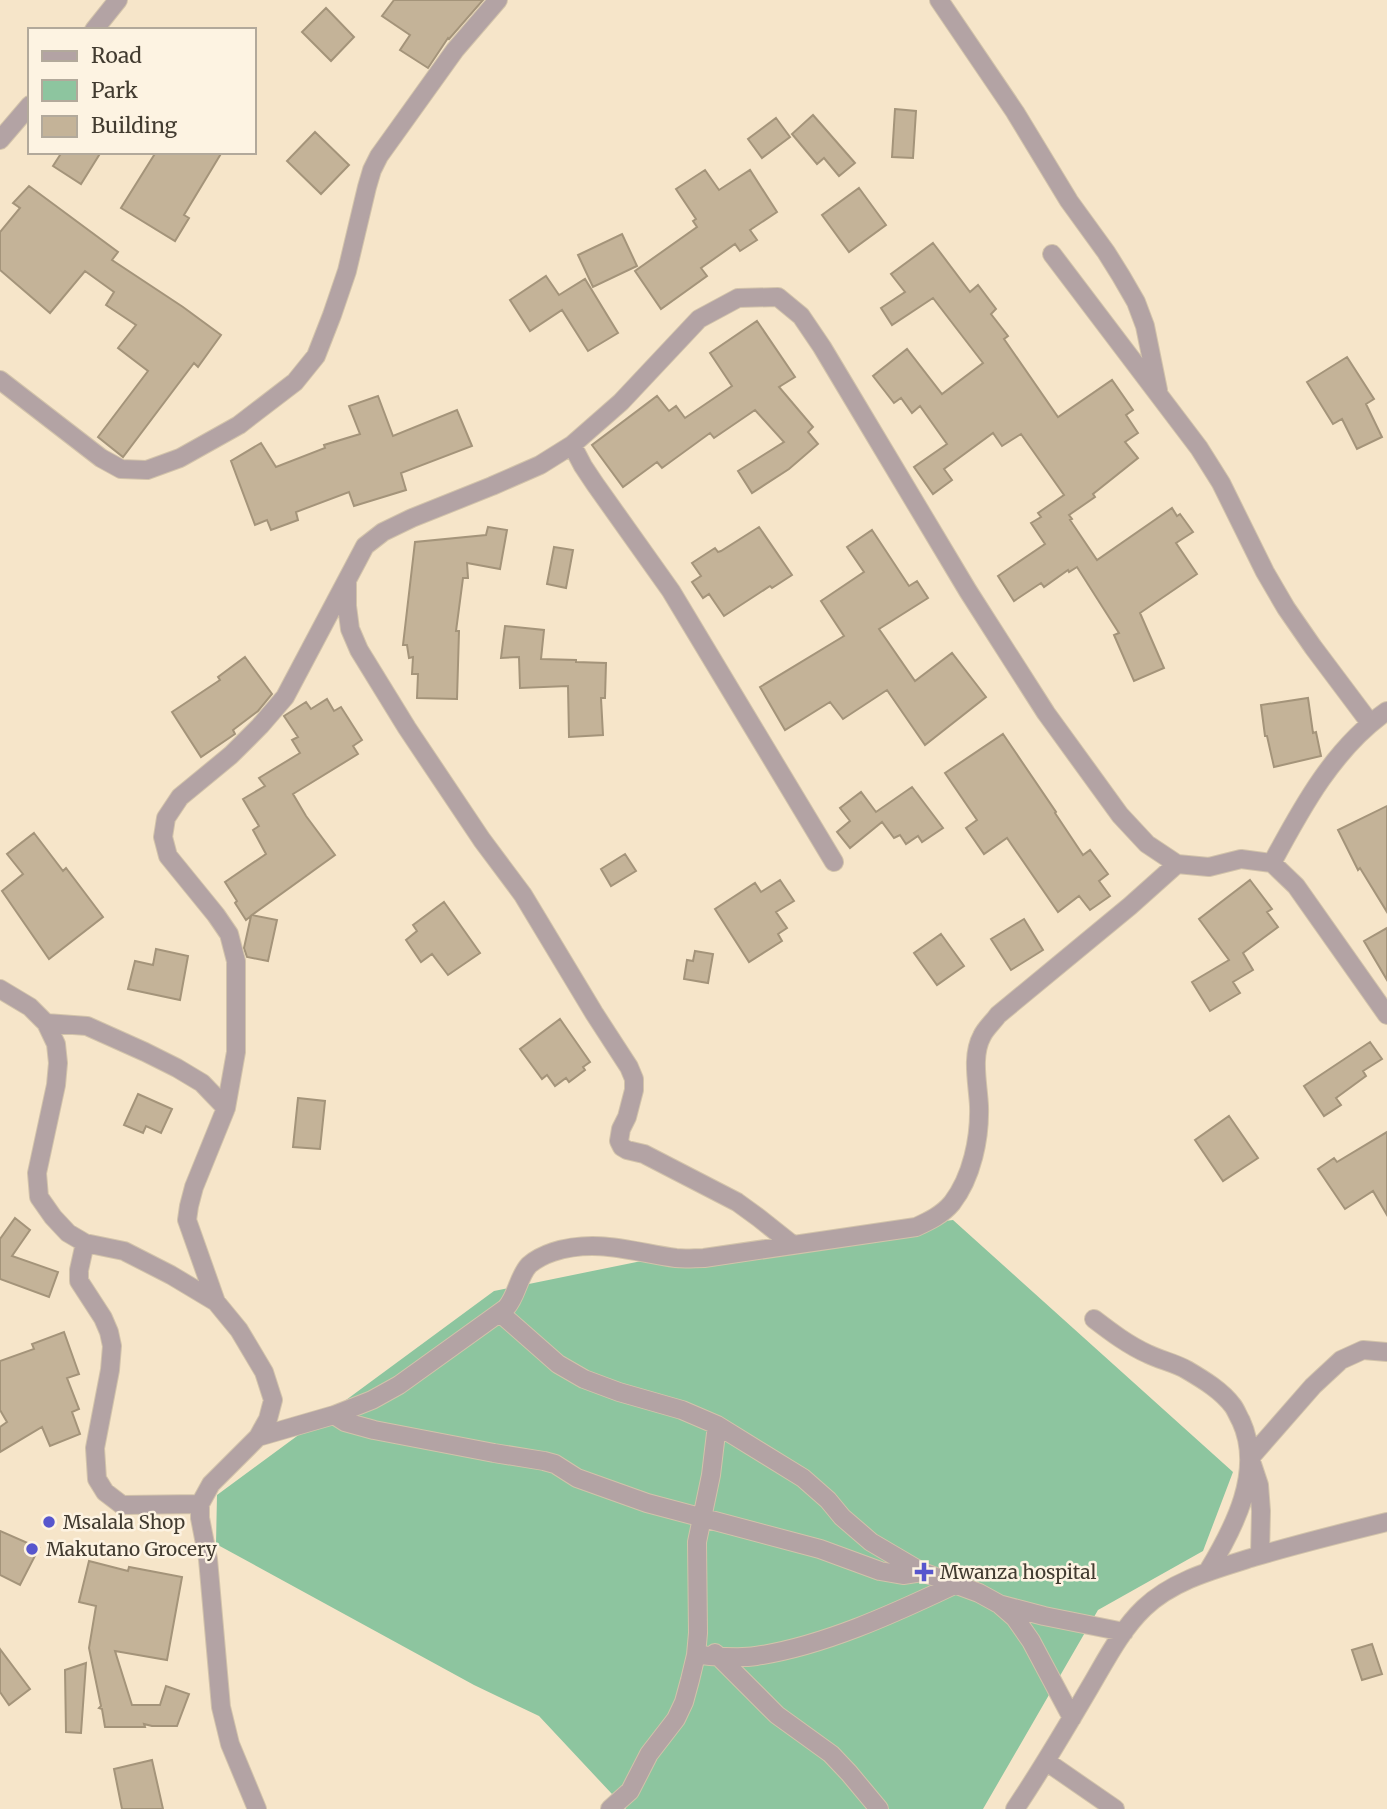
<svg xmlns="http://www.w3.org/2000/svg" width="1387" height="1809" viewBox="0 0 1387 1809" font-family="Merriweather,serif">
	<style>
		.green { fill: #8dc59f }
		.building { fill: #c4b398; stroke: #a4947a; stroke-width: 2 }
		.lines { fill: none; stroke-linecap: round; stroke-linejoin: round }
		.minor-casing { stroke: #d2c3aa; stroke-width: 20 }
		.minor { stroke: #b3a3a4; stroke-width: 18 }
		.poi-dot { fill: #5756cd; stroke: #fdf3e2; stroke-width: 2.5 }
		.labels { text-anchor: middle; stroke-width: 5; stroke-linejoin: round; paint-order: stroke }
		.poi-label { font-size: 19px; fill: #423b30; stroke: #fdf3e2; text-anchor: start }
	</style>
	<rect width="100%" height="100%" fill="#f6e5c9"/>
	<path class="green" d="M953 1220 1233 1472 1203 1551 1098 1610 983 1809H626L539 1716 474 1685 216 1544 217 1495 494 1291 676 1254Z"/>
	<path class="building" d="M394 0H483L449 39 448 38 428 68 400 50 410 35 382 16Z
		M326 8 354 37 331 61 302 32Z
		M895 109 916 111 913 158 892 157Z
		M813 115 855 163 839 176 824 158 817 164 792 134Z
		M776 118 790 137 762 158 748 139Z
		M315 132 349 165 321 194 287 161Z
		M62 152H101L81 184 53 166Z
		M156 152H222L184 215 189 218 175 241 121 208Z
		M705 170 719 190 750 170 777 212 750 230 757 240 740 251 735 244 701 268 707 276 661 309 635 271 697 227 693 221 696 219 676 189Z
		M29 186 118 252 112 260 183 307 221 335 198 367 194 363 123 457 98 437 148 371 118 348 136 325 106 305 114 292 85 271 50 313 0 270V232L20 208 13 203Z
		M859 188 886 225 849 252 822 215Z
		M622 234 637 266 593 287 578 255Z
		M933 243 970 292 978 285 996 309 991 314 1008 336 1004 339 1058 417 1112 380 1133 410 1126 415 1138 433 1125 442 1138 458 1093 494 1095 497 1069 515 1072 519 1070 520 1097 560 1172 508 1177 516 1180 514 1193 532 1176 543 1197 574 1140 613 1164 668 1134 681 1114 635 1119 633 1077 567 1069 572 1068 570 1044 587 1041 583 1014 601 998 576 1045 544 1031 523 1041 517 1038 513 1064 495 1021 434 1002 446 993 433 944 469 952 480 933 494 914 467 947 444 920 406 912 413 901 398 894 403 873 376 907 349 942 394 983 363 933 298 892 325 881 308 905 292 891 274Z
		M546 276 559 295 585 279 618 333 588 351 562 310 530 331 510 300Z
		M757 321 795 377 779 387 813 427 808 432 818 444 789 469 752 493 738 471 784 442 755 410 714 438 710 433 662 468 657 462 623 487 592 445 657 396 669 411 676 406 685 418 732 386 710 353Z
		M1347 357 1374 399 1366 404 1382 437 1357 449 1342 419 1333 424 1307 382Z
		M378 396 393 436 457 410 472 446 401 473 406 490 354 506 349 492 296 512 298 520 271 530 267 520 255 525 231 461 261 443 276 467 325 448 324 445 360 434 349 406Z
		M488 527 507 530 500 569 467 563 468 578H463L456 631H459L457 699 417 698 418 674H412L413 657 409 658 407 645H403L415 542 486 535Z
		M759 527 792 575 772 588 770 586 724 616 709 594 703 598 692 582 701 576 692 563 715 548 718 552 721 551Z
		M872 530 909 586 917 581 928 598 879 629 915 681 952 653 986 697 925 745 887 690 843 719 830 702 785 730 760 687 844 636 821 601 864 572 847 547Z
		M554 547 573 550 566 588 547 584Z
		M505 626 544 630 541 659 576 660V662L606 663 605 698H601L603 735 569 737 568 686 520 688 519 657 501 658Z
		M245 657 272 694 258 711 233 730 235 734 201 757 172 712 220 680 218 677Z
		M1308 698 1313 733 1316 732 1321 756 1274 767 1267 736H1265L1261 705Z
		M327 699 334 711 341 707 362 740 353 746 358 754 293 794 306 816 335 855 252 915 277 920 268 961 247 957 244 948 251 916 246 920 235 903 237 901 225 882 266 854 253 830 259 826 243 799 265 786 259 778 300 753 292 740 298 737 284 716 306 702 311 709Z
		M1003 734 1056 812 1055 813 1083 855 1090 850 1108 874 1099 881 1110 896 1090 910 1079 896 1058 912 1007 838 984 854 966 828 977 820 945 773Z
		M912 787 943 828 922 842 918 836 906 844 900 835 894 838 882 822 850 848 837 832 850 821 840 808 861 792 876 812Z
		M1387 806V912L1360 868 1358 870 1338 830Z
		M34 833 63 871 66 868 103 917 49 959 2 891 23 874 7 854Z
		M625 854 636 871 611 886 601 869Z
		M780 880 794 901 776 912 787 928 778 934 782 941 749 962 715 909 755 883 761 892Z
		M1250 880 1272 909 1267 912 1278 927 1243 953 1253 970 1233 982 1240 993 1210 1011 1192 982 1229 960 1199 919Z
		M444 902 480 953 448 975 432 954 421 962 406 940 417 931 413 925Z
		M1024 919 1043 950 1011 970 991 939Z
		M1387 928V980L1364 941Z
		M941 934 964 966 937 985 914 953Z
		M156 949 188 956 180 1000 128 989 135 961 153 965Z
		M695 951 713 954 708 983 684 979 687 960 693 961Z
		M560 1019 590 1062 583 1067 585 1070 569 1082 566 1078 555 1086 547 1075 542 1079 520 1049Z
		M1370 1042 1382 1059 1363 1071 1366 1076 1336 1098 1341 1105 1324 1116 1304 1086Z
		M138 1094 172 1109 161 1133 146 1126 143 1133 124 1125Z
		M298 1098 325 1101 320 1149 293 1147Z
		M1229 1116 1258 1158 1223 1181 1195 1140Z
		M1387 1132V1215L1373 1191 1345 1209 1318 1169 1334 1158 1337 1162Z
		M15 1218 30 1230 12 1256 58 1272 49 1297 0 1279V1239Z
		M64 1332 79 1374 67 1378 79 1409 72 1412 80 1434 50 1446 42 1427 0 1452V1427L7 1422 0 1410V1361L34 1349 32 1344Z
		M0 1531 39 1548 20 1585 0 1575Z
		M89 1561 128 1571 129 1567 182 1577 167 1660 115 1651 132 1705H160L166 1686 189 1694 177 1726H152L144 1724 145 1727H105L102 1709 99 1708 101 1706 89 1648 96 1606 79 1602Z
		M1372 1644 1382 1674 1362 1680 1352 1650Z
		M0 1649 30 1689 9 1705 0 1692Z
		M86 1663 81 1733 66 1732 65 1670Z
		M152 1760 163 1809H122L114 1769Z"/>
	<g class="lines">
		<g class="minor-casing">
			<path id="minor" d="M939 0 1015 112 1069 201 1106 252 1121 276 1136 302 1145 326 1158 390
				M94 30 118 0
				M0 140 30 105
				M1052 254 1199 448 1221 483 1265 572 1286 608 1313 647 1370 723
				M0 380 101 458 121 469 147 470 180 458 239 425 295 382 316 356 332 315 347 271 367 187 372 170 379 156 455 50 498 0
				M572 445 583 466 595 484 671 591 834 862
				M347 582V606L350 629 359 650 407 728 482 840 523 895 594 1013 629 1067 634 1079V1090L627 1117 621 1129 619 1141 622 1147 627 1150 644 1154 737 1202 759 1218 793 1245
				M1272 863C1302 807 1334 748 1387 711
				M0 989 30 1007 46 1023 56 1044 58 1063 56 1085 37 1173 39 1197 53 1217 68 1233 85 1243 124 1251 171 1275 216 1302 239 1330 264 1372 273 1400 268 1419 258 1437 211 1484 200 1504V1518L208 1559 221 1707 230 1744 257 1809
				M46 1023 87 1026 145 1052 177 1068 202 1083 226 1108
				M85 1243 79 1270V1281L103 1318 109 1332 112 1346 110 1370 95 1448 97 1479 105 1492 122 1505 200 1504
				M216 1302 187 1220 189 1206 194 1187 226 1108 236 1052V961L229 934 216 915 168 856 163 837 166 818 180 797 231 755 260 726 285 697 365 546 383 532 412 518 492 486 540 465 572 445 621 402 699 319 738 298 778 297 801 316 822 347 968 591 1046 713 1120 815 1147 844 1177 864 1209 867 1241 859 1272 863 1296 886 1387 1015
				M500 1313 558 1364 584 1379 619 1392 682 1410 717 1425 803 1478 828 1500 842 1517 871 1542 922 1572 979 1593 999 1604 1015 1618 1031 1641 1072 1718
				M1094 1319C1111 1332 1128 1345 1148 1354 1160 1360 1175 1363 1187 1370 1204 1380 1222 1391 1233 1406 1236 1410 1238 1416 1241 1421 1264 1471 1234 1528 1208 1571
				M334 1415 345 1422 374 1430 494 1453 544 1461 555 1464 577 1478 647 1503 820 1549 880 1571 903 1575 922 1572
				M258 1437 334 1415 372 1400 399 1385 506 1308C517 1296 518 1277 529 1265 536 1259 544 1255 553 1252 596 1238 633 1252 676 1258 685 1259 695 1258 704 1258L916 1227C929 1221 942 1215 952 1203 972 1177 980 1138 979 1106 978 1084 971 1056 982 1036 985 1029 993 1022 998 1015L1130 906 1177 864
				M1260 1555 1261 1511 1259 1485 1250 1458 1313 1386 1341 1360 1363 1350 1387 1352
				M1002 1605 1044 1616 1124 1632
				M715 1653 777 1715 831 1754 849 1773 879 1809
				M696 1655C715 1656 737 1659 756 1656 823 1646 893 1614 954 1585
				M1047 1762 1115 1809
				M610 1809 630 1791 649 1754 676 1719 684 1702 690 1680 696 1655 698 1633 697 1542 711 1475 717 1425
				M1015 1809C1042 1769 1066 1728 1090 1687 1106 1660 1121 1630 1144 1608 1173 1580 1216 1569 1254 1557 1298 1544 1342 1533 1387 1522"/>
		</g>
		<use href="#minor" class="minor"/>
	</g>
	<g class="poi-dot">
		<circle cx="49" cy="1522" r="7"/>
		<circle cx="32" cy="1549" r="7"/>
		<path d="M920.5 1561.5h7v7h7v7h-7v7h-7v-7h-7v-7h7z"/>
	</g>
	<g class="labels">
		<g class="poi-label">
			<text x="63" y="1529">Msalala Shop</text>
			<text x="46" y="1556">Makutano Grocery</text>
			<text x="940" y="1579">Mwanza hospital</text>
		</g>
	</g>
	<rect x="28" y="28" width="228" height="126" fill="#fdf3e2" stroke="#b2a99b" stroke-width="2"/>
	<rect x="42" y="51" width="35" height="10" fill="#b3a3a4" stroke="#b2a99b" stroke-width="2"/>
	<text x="91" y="63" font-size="21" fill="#423b30">Road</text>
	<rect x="42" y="80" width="35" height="21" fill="#8dc59f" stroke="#b2a99b" stroke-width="2"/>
	<text x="91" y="98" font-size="21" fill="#423b30">Park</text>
	<rect x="42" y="116" width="35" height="21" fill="#c4b398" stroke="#b2a99b" stroke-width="2"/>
	<text x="91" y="133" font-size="21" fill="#423b30">Building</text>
</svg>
